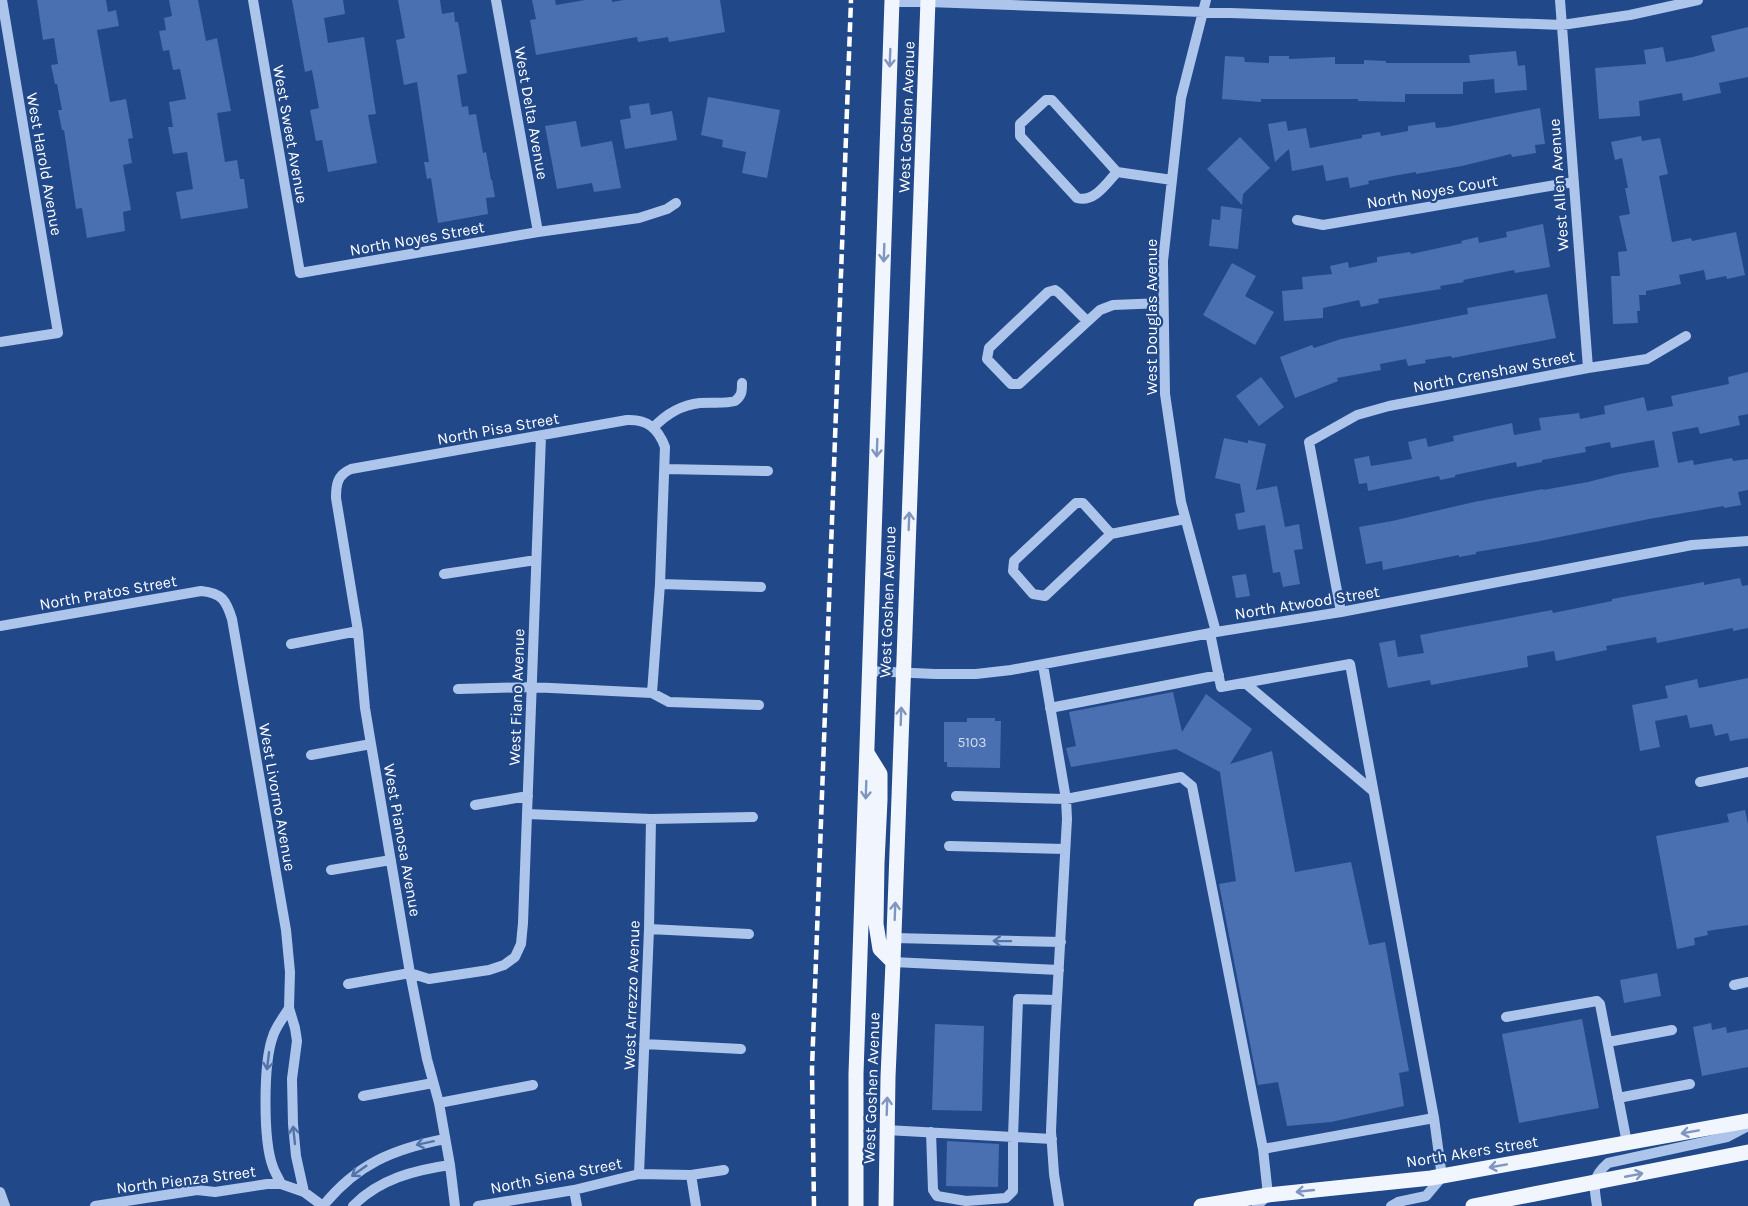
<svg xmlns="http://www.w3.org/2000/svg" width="1748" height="1206" viewBox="0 0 1748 1206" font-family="Karla,sans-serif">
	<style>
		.building { fill: #4a70b2 }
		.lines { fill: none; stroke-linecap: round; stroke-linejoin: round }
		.minor { stroke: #adc5eb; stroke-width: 10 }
		.major { stroke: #f1f5fe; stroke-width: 15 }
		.rail { stroke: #fff; stroke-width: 4.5; stroke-dasharray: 10 4.5; stroke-linecap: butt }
		.oneway { stroke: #7f96be }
		.oneway2 { stroke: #5274ab }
		.labels { text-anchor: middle; stroke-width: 4.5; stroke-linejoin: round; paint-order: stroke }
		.number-label { font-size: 14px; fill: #d2dbec }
		.street-label { font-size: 16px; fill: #fff; stroke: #214889 }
	</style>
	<rect width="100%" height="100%" fill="#214889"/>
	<path class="building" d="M37 0H106L108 12 116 10 119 26 97 30 110 102 126 99 133 138 128 139 132 163 123 165 131 210 123 212 125 231 87 238 82 208 76 209 64 130H62L58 110H62L57 84H55L51 65 58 64 54 38 43 40Z
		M169 0H198L206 41 217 38 231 111 217 113 225 162 237 160 240 179H244L248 208 181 219 176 192 193 189 187 152 173 154 168 127H173L169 102 186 99 180 69 173 70 169 50 163 51 159 31 166 30 164 18 172 16Z
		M292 0H343L345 14 324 18 328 43 364 37 376 114 368 115 377 163 328 172 322 140 316 141 310 110 319 108 312 70 305 72Z
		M398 0H440L442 14 454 12 455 22H458L467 73 457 75 462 107 468 106 469 115 476 114 483 153 486 152 491 180H492L495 197 486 198 488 214 438 223 431 178 427 179 424 162H429L417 82 404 85 396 40 405 38Z
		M532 0H555L556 5 585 0H612V2L624 0H720L725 32 669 42 668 37 638 42 637 37 536 55 530 20 536 19Z
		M1748 27V77L1719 83 1721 93 1683 101 1682 93 1639 101 1640 116 1599 119 1595 68 1646 64 1644 50 1663 47 1666 62 1693 57 1715 51 1711 36Z
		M1516 51 1518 66 1525 65 1527 90 1495 93 1494 79 1463 82V94H1405V102L1358 101V99H1261V102L1222 99 1225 56 1244 57 1245 62 1269 63V56H1289V59L1335 57V64H1364V60L1386 61V63H1470L1469 55Z
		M708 97 780 110 767 178 742 173 746 152 722 147 723 140 701 135Z
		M649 103 651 115 672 111 677 140 625 149 620 120 631 118 629 106Z
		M1540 108 1545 144 1535 145 1536 153 1512 157 1511 154 1462 166 1416 174V172L1393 176 1368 181 1369 184 1350 188 1348 177 1326 181 1323 165 1292 171 1289 149 1275 162 1268 124 1286 121 1288 131 1306 128 1310 148 1362 138V135L1380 132 1381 136 1408 131V126L1435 122 1436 128 1447 127Z
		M576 121 581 147 612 141 621 188 594 192 592 183 557 189 545 126Z
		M1641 136 1642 141 1660 138 1668 174 1659 176 1672 242 1691 238 1692 241 1736 232 1745 275 1727 279 1726 276 1706 280 1704 270 1679 275 1681 284 1646 291V295H1639L1640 311H1637L1638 323 1613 324 1611 276H1620L1618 252 1627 251 1619 216 1630 214 1625 188H1628L1622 158 1615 160 1611 142Z
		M1240 137 1270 168 1243 194 1242 205 1207 169Z
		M1221 206 1242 209 1238 249 1209 246 1212 219 1220 220Z
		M1543 224 1550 267 1515 273 1514 270 1463 280 1464 282 1440 286 1441 289 1378 299 1379 303 1361 307 1359 300 1323 308V318L1284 321 1282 291 1303 289 1302 277 1332 274 1330 266 1348 262 1349 268 1377 262V257L1410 252 1411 254 1462 243 1461 241 1478 237 1479 243 1507 237 1506 232Z
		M1232 263 1256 276 1245 296 1274 312 1255 345 1203 315Z
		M1547 294 1556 338 1452 358 1451 356 1425 360 1426 363 1408 366 1406 359 1380 364 1381 370 1337 378 1338 381 1295 398 1280 357 1312 345 1314 348 1341 339 1468 314 1467 308Z
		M1748 372V414L1738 416 1740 425 1700 434 1698 427 1672 432 1678 463 1693 460 1694 465 1732 458 1733 461 1748 459V490L1738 492 1741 505 1724 508V506L1649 519 1535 542 1476 552V554L1459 557V555L1383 570 1382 561 1366 564 1359 527 1392 521 1474 502 1543 489V490L1588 482 1619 474 1659 467 1654 440 1611 448 1610 442 1585 447 1586 452 1542 460V462L1517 467 1516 462 1455 475V477L1440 480 1439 476 1368 491 1367 483 1359 484 1354 459 1369 456 1371 466 1412 459 1408 442 1426 438 1428 447 1454 441 1453 436 1512 423 1514 435 1541 430 1539 418 1579 413 1580 419 1605 414 1604 406 1644 397 1647 411 1673 406 1671 396 1729 384 1728 377Z
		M1261 377 1284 407 1259 426 1236 396Z
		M1224 438 1248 443V440L1266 444 1256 490 1277 486 1285 527 1299 524 1303 549 1294 550 1300 584 1283 587 1280 572 1273 573 1265 525 1238 530 1235 514 1245 512 1240 484 1215 478Z
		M1246 574 1250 596 1236 598 1232 576Z
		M1740 578 1742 586 1748 585V628L1733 631V628L1657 643 1656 637 1606 646 1607 650 1556 661 1554 651 1527 656 1528 667 1431 685 1430 680 1388 688 1379 643 1395 640 1398 657 1424 653 1420 635 1552 610 1553 613 1612 601V599L1704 582V585Z
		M1748 678V738L1730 741 1728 733 1715 736 1712 724 1690 728 1687 715 1655 721 1660 747 1640 751 1632 705 1668 698 1665 686 1697 679 1699 688Z
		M1173 692 1182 732 1206 694 1252 729 1230 764 1272 751 1295 872 1351 862 1369 945 1385 942 1409 1071 1399 1073 1404 1106 1331 1122 1287 1126 1278 1082 1258 1085 1219 884 1236 881 1220 772 1176 749 1071 767 1066 748 1076 746 1069 712Z
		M967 718H995V721H1001L1000 768 947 767V762H944V722H967Z
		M1745 810 1748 824V925L1707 931 1708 935 1694 938 1695 945 1677 949 1656 836 1729 822 1727 814Z
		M1657 973 1661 996 1624 1003 1620 980Z
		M1582 1019 1599 1108 1519 1123 1502 1034Z
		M1711 1023 1712 1030 1726 1027 1727 1033 1748 1029V1067L1702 1076 1693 1027Z
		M935 1024 984 1026 982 1111 932 1110Z
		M947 1141 999 1144 998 1187 946 1186Z"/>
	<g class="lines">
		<path class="minor" d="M253 0 300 273 538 232 639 218 667 209 676 203
			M496 0 538 232
			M1206 0 1181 98 1163 261 1165 394 1181 502 1216 632
			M1560 0 1588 368
			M892 2H928L1562 25 1630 15 1698 0
			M1117 172C1106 184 1094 203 1077 198L1020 136V124L1046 100H1052L1117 172 1172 180
			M1297 220 1323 225 1573 182
			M1087 321 1059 293 1055 290 1048 292 989 348 987 359 1011 384H1019L1100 310 1113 305 1163 303
			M0 342 58 333 2 0
			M653 428C666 414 681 405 700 403 712 402 724 404 735 401 742 396 742 391 742 383
			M665 469 768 471
			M1111 534 1045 596 1033 594 1013 571 1014 561 1076 503H1083L1111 534 1185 519
			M444 574 536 560
			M660 584 761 587
			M1341 612 1309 442 1357 415 1389 406 1588 368 1647 359 1686 336
			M0 626 201 591C222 593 226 600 232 619L286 930 290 972 289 1008 295 1028 297 1041 292 1079 293 1124 296 1156 304 1192
			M1210 633 1221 687 1350 664 1434 1118 1442 1177 1426 1196 1398 1202 1391 1206
			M291 644 358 631
			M1043 665 1066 799 1067 819 1055 1035 1051 1131 1054 1174 1059 1206
			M869 671 935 674H976L1011 670 1216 632 1341 612 1692 545 1748 541
			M1245 683 1373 791
			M458 689 531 687 652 693 669 702 759 705
			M1050 708 1219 675
			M311 755 371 744
			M1700 782 1748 772
			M956 796 1066 799 1181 777 1192 786 1263 1149 1268 1195 1257 1206
			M475 805 528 796
			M527 814 651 819 753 817
			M949 846 1065 849
			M331 870 391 860
			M649 929 749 934
			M894 938 1061 942
			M893 962 1059 970
			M348 984 410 973 429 979 489 970 504 965 515 957 521 944 523 923 541 436
			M1734 985 1748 982
			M289 1008C284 1017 276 1026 273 1036 263 1063 263 1141 273 1167 275 1173 279 1179 281 1184L304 1192 323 1206
			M1506 1017 1597 1001 1600 1004 1627 1143
			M1608 1042 1672 1030
			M644 1044 741 1049
			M363 1096 433 1083
			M1618 1098 1690 1084
			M439 1103 533 1085
			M886 1130 1052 1139
			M931 1132 933 1190 937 1196 966 1201 1006 1198 1013 1191V1137L1018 999 1057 1000
			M1263 1149 1434 1118
			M639 1174 649 929 651 819
			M691 1175 696 1206
			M574 1190 577 1206
			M0 1192 5 1206
			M95 1206 197 1190 215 1192 267 1184H281
			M323 1206C357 1164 393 1149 445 1139
			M353 1206C379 1179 415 1170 450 1165
			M455 1206 450 1165 439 1103 427 1059 410 973 371 744 365 708 358 631 336 498C336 485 337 475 351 469L627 420C647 419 658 428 665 447L660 584 652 693
			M478 1206 574 1190 639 1174 691 1175 724 1170
			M1597 1206C1594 1186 1591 1178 1608 1163L1727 1137 1748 1126"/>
		<path class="major" d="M867 753 880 774V800L877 863 876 924 880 949 893 962
			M856 1206V1074L892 0
			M886 1206 888 1077 893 962 928 0
			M1201 1206 1268 1195 1431 1178 1748 1121
			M1473 1206 1748 1152"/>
		<path class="rail" d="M814 1206 812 1069 851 0"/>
	</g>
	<defs><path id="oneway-shaft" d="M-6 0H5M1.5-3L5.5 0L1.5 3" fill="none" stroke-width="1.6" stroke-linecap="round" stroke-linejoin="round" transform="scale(1.5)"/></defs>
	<g class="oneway">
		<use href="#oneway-shaft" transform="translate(890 58) rotate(92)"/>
		<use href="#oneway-shaft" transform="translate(884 253) rotate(92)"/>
		<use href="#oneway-shaft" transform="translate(877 448) rotate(92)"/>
		<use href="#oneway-shaft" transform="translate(909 521) rotate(-88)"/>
		<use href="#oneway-shaft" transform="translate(901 716) rotate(-88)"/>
		<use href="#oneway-shaft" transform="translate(866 790) rotate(92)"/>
		<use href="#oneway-shaft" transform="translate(895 911) rotate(-88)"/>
		<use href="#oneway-shaft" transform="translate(887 1106) rotate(-88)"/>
		<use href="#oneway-shaft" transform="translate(1690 1132) rotate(170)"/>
		<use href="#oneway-shaft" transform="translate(1498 1166) rotate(170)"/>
		<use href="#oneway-shaft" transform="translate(1634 1175) rotate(-11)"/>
		<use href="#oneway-shaft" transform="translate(1305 1191) rotate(174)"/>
	</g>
	<g class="oneway2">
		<use href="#oneway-shaft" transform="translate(1002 941) rotate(-179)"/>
		<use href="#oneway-shaft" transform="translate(268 1061) rotate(97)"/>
		<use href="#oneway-shaft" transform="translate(294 1135) rotate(-96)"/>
		<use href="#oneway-shaft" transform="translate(425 1143) rotate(168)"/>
		<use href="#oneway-shaft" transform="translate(359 1171) rotate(145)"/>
	</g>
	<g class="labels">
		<g class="number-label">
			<text x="972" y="747">5103</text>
		</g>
		<g class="street-label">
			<text transform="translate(532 113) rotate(80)" y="6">West Delta Avenue</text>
			<text transform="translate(906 117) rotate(-88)" y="6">West Goshen Avenue</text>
			<text transform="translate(291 134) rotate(80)" y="6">West Sweet Avenue</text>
			<text transform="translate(45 164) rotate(80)" y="6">West Harold Avenue</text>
			<text transform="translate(1558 185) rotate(-94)" y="6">West Allen Avenue</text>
			<text transform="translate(1432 191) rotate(-10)" y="6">North Noyes Court</text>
			<text transform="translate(417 238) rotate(-10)" y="6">North Noyes Street</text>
			<text transform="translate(1151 317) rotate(-90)" y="6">West Douglas Avenue</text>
			<text transform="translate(1494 371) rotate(-11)" y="6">North Crenshaw Street</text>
			<text transform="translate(498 428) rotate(-10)" y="6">North Pisa Street</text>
			<text transform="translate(108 592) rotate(-10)" y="6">North Pratos Street</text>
			<text transform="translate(887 602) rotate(-88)" y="6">West Goshen Avenue</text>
			<text transform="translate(1307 602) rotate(-9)" y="6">North Atwood Street</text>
			<text transform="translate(516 697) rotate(-88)" y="6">West Fiano Avenue</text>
			<text transform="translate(278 797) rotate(80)" y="6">West Livorno Avenue</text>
			<text transform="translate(403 840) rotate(80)" y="6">West Pianosa Avenue</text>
			<text transform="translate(631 995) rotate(-88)" y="6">West Arrezzo Avenue</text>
			<text transform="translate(871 1088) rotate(-88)" y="6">West Goshen Avenue</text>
			<text transform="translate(1472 1151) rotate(-9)" y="6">North Akers Street</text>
			<text transform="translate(556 1175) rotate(-11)" y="6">North Siena Street</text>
			<text transform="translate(186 1179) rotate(-7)" y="6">North Pienza Street</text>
		</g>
	</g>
</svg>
